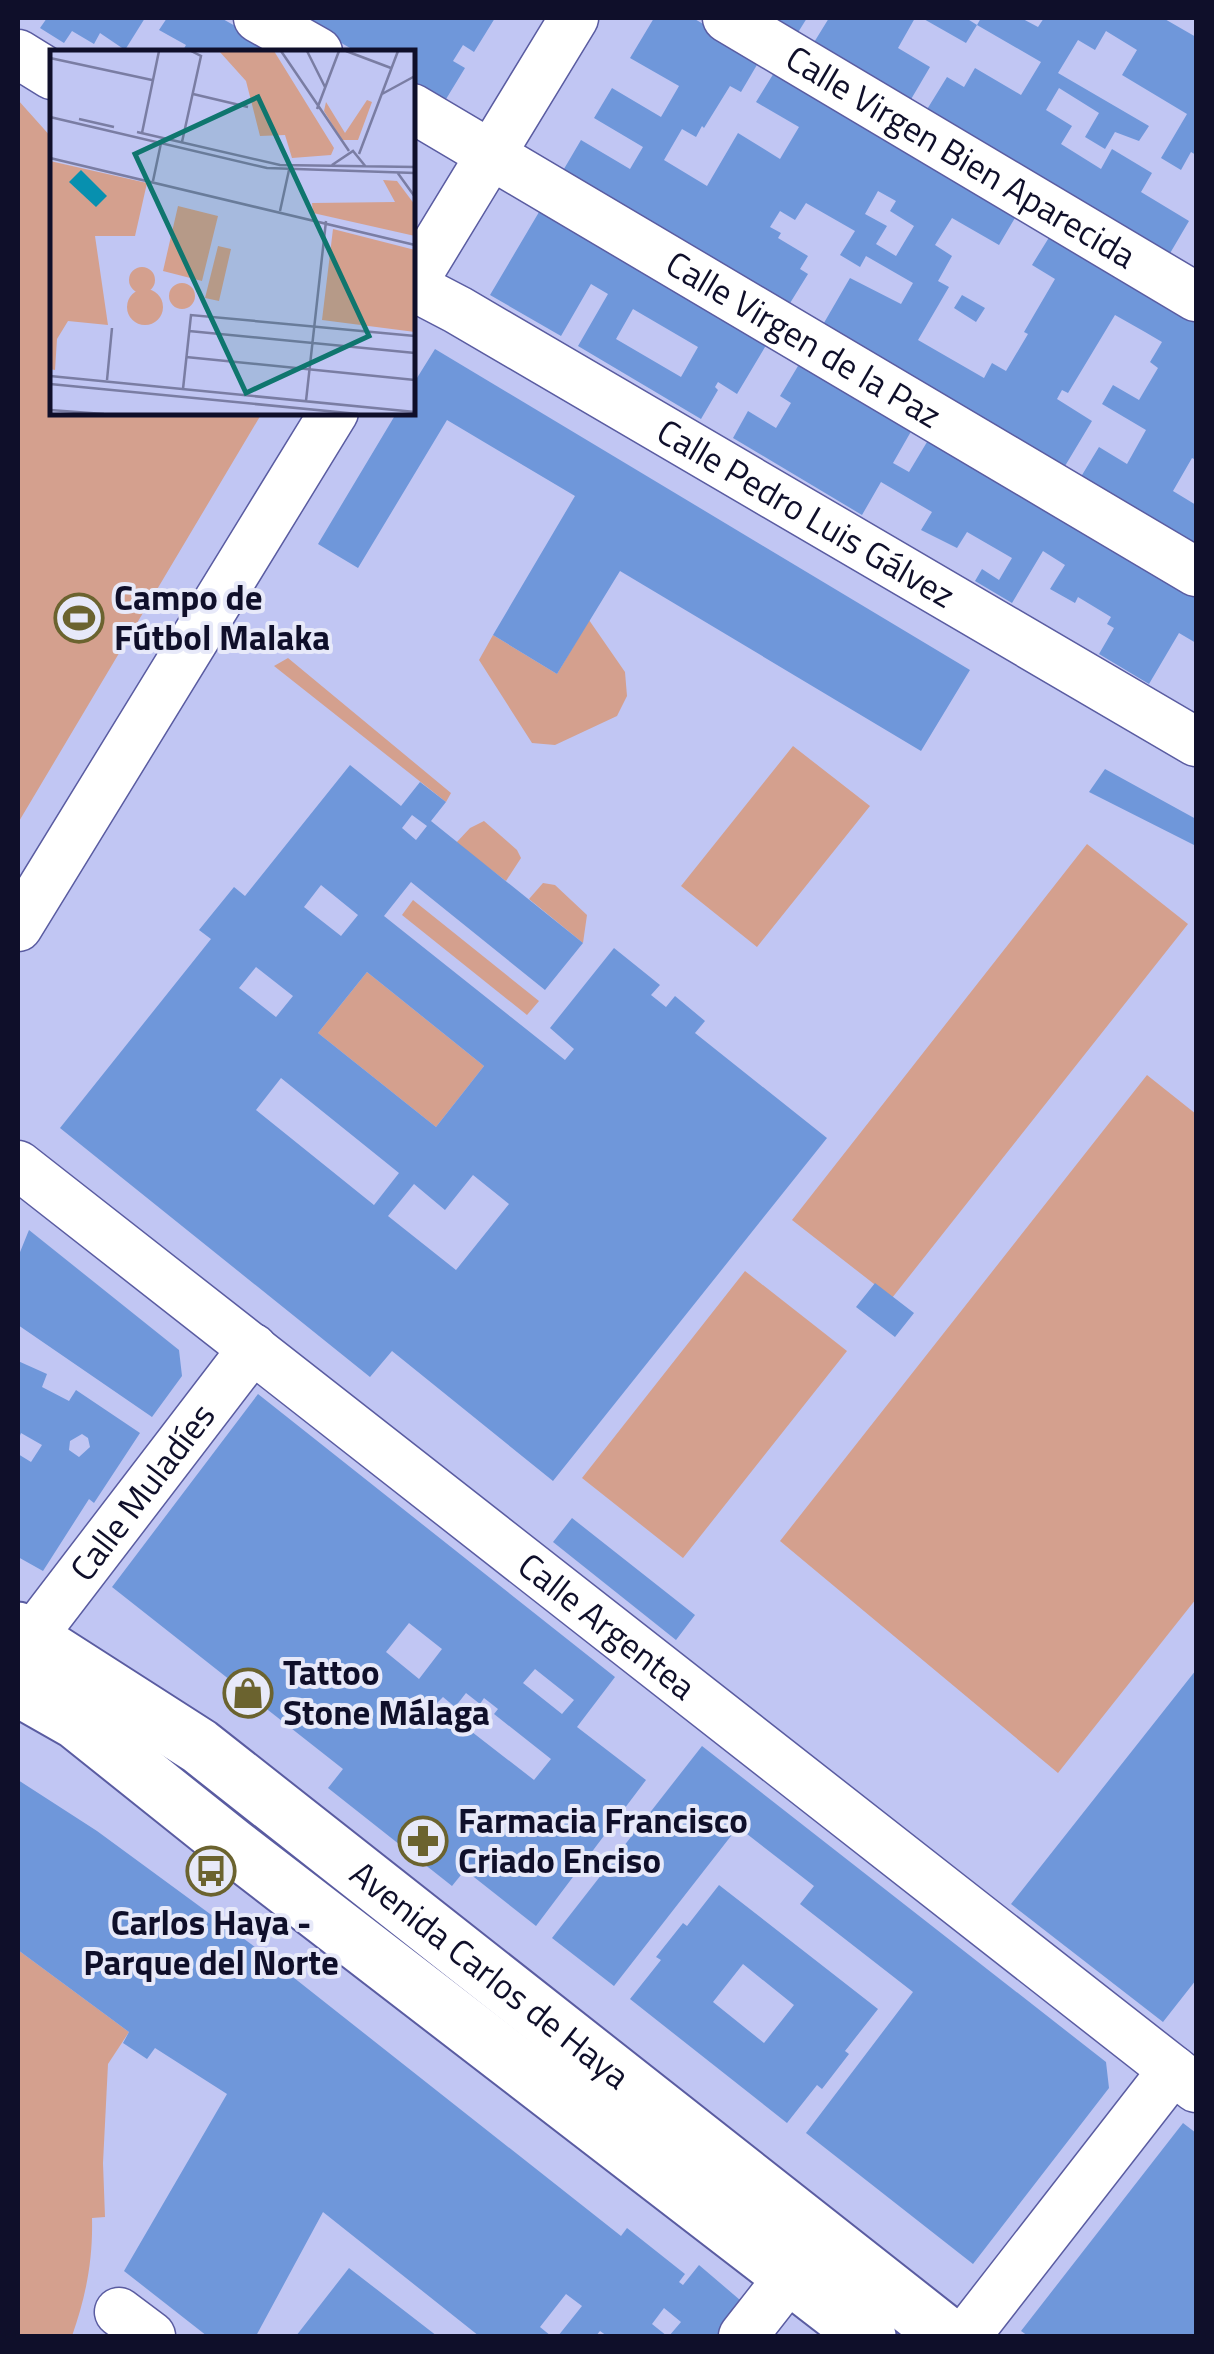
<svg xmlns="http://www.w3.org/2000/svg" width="1214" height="2354" viewBox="0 0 1214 2354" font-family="'Titillium Web',sans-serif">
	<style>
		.green { fill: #d4a08e }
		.building { fill: #6f97da; fill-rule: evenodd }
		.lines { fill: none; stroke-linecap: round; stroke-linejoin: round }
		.minor-casing { stroke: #5a5ca1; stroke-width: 51 }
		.major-casing { stroke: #5a5ca1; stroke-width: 59 }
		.minor { stroke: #fff; stroke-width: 48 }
		.major { stroke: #fff; stroke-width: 55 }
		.labels { text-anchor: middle; stroke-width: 8; stroke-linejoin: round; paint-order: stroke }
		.street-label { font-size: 35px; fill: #0f0f2a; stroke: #e7e9f9 }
		.poi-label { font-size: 35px; font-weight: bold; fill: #0f0f2a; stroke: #e7e9f9; text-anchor: start }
		.inset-road { fill: none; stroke: #7a7da3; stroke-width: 2.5 }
		.view { fill: #0f766e; fill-opacity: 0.15; stroke: #0f766e; stroke-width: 5 }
		.inset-edge { fill: none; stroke: #0f0f2a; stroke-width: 5 }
	</style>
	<rect width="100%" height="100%" fill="#c1c6f3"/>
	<path class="green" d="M18 100 52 138V412L262 413 18 823Z
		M589 620 625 672 627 696 617 716 555 745 532 743 479 660 493 635 557 674Z
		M288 658 451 793 446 802 274 666Z
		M793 746 870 806 757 947 681 886Z
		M484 821 517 850 521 858 506 881 456 843 470 828Z
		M1087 844 1188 924 892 1298 792 1220Z
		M543 883 555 885 587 915 583 943 529 899Z
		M413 900 539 1001 527 1015 402 915Z
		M367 972 484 1066 436 1127 318 1033Z
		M1147 1075 1196 1114V1599L1058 1773 780 1541Z
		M745 1271 847 1351 683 1558 582 1478Z
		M18 1950 129 2032 108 2064 103 2163 105 2217 92 2218C93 2261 86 2296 72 2336H18Z"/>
	<path class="building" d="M47 18H145L125 50 100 33 94 44 72 31 64 43 40 28Z
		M167 18H221L281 52H182L186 45 159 30Z
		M298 18H495L474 52 463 45 453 61 465 68 443 104 412 86V52H357Z
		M654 18H693L761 58 741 92 730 86 704 128 702 126 696 137 682 129 664 160 707 186 738 133 780 159 799 127 756 102 777 68 1019 211 999 245 952 218 935 245 952 256 938 281 949 287 918 340 984 378 992 363 1006 371 1028 334 1024 332 1055 279 1032 265 1053 231 1196 316V460L1192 458 1173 491 1196 505V550L1079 480 1099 447 1127 464 1146 430 1102 404 1113 385 1139 400 1158 368 1150 362 1162 342 1145 332 1115 315 1068 393 1062 390 1057 399 1092 421 1062 471 821 328 850 278 901 304 913 283 866 256 860 267 840 255 855 231 806 203 795 220 780 211 770 227 781 233 778 238 808 256 800 269 808 274 787 308 561 174 581 140 630 169 643 147 594 118 612 88 661 117 679 86 630 58ZM878 191 896 201 890 211 914 226 896 256 876 244 887 226 865 214Z
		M769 18H807L797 34Z
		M829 18H915L898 48 930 67 910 101 813 44Z
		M922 18H966L977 25 966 43Z
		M981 18H1021L1038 27 1044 18H1163L1196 37V155L1191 152 1181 170 1161 158 1187 114 1122 75 1137 50 1106 31 1095 50 1078 40 1058 73 1149 126 1139 141 1115 132 1105 149 1085 137 1099 113 1059 88 1046 110 1072 126 1061 144 1101 169 1112 149 1152 173 1141 192 1189 221 1169 255 926 111 947 77 964 87 975 68 1021 95 1041 62 977 25Z
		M542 207 768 342 737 394 718 382 715 387 718 390 701 419 578 346 608 294 591 284 561 336 490 295ZM633 309 698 347 681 377 616 339Z
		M962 295 985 308 976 322 954 308Z
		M435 349 970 670 921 751 620 571 557 674 493 635 575 496 447 420 358 568 318 544 397 412H412V386Z
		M801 361 913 428 893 463 909 472 930 437 1196 595V643L1179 633 1149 684 1099 654 1114 628 1107 624 1111 617 1078 597 1075 603 1050 589 1065 565 1043 551 1012 603 975 581 982 569 999 580 1012 558 967 532 957 548 921 530 932 512 881 482 862 515 733 438 748 411 776 428 791 403 780 396Z
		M350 765 401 806 420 782 446 802 431 821 583 943 545 990 411 882 384 916 565 1060 574 1049 550 1028 614 948 660 985 651 995 666 1007 675 996 705 1021 695 1033 827 1138 553 1481 392 1351 370 1377 60 1128 211 939 199 930 234 887 245 896ZM412 815 427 826 416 840 402 828ZM321 885 358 915 341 936 304 907ZM256 967 293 996 276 1017 239 988ZM367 972 484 1066 436 1127 318 1033ZM281 1078 399 1173 374 1205 256 1110ZM473 1175 509 1204 456 1270 388 1216 414 1184 445 1210Z
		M1105 769 1196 819V846L1089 792Z
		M29 1230 179 1350 182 1376 152 1417 18 1325V1257Z
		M875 1283 914 1313 895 1337 856 1307Z
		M18 1361 47 1374 42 1387 69 1401 76 1390 140 1433 94 1503 89 1499 43 1571 18 1557V1454L31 1462 42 1445 21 1433 18 1441ZM82 1434 88 1438 90 1447 79 1457 69 1450 70 1441Z
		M258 1394 615 1677 577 1727 646 1780 536 1926 465 1870 452 1886 328 1788 343 1769 112 1587ZM409 1623 442 1649 419 1679 386 1652ZM535 1669 574 1700 562 1714 523 1683ZM466 1693 480 1704 484 1698 498 1709 494 1714 551 1759 534 1780 436 1704 443 1697 455 1707Z
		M572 1518 695 1615 676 1640 553 1542Z
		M1196 1670V1980L1163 2022 1011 1904Z
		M702 1746 1106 2062 1109 2088 973 2264 806 2133 913 1992 800 1904 814 1886 738 1827 614 1986 552 1938Z
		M18 1780 97 1831 251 1944 621 2236 627 2228 685 2274 679 2282 683 2285 699 2265 740 2300 741 2313 722 2336H669L681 2322 664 2308 652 2324 667 2336H607L600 2331 596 2336H558L582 2306 566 2294 540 2327 551 2336H479L323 2212 256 2336H207L124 2271 227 2094 155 2048 147 2059 123 2043 129 2032 18 1950Z
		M719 1885 878 2009 845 2051 849 2054 822 2089 817 2085 787 2123 630 1999 661 1960 656 1957 683 1923 687 1926ZM743 1964 794 2005 764 2043 713 2002Z
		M1183 2123 1196 2133V2336H1028L1021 2331Z
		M349 2268 437 2336H296Z"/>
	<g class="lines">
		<g class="minor-casing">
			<g id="minor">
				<path d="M258 18 318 52"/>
				<path id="s1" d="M727 18 1196 297"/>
				<path d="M18 54 52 75"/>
				<path id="s2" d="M412 108 1196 572"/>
				<path d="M412 284 574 18"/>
				<path id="s3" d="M412 286 458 310 1196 742"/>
				<path d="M18 927 334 412"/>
				<path id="s4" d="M18 1165 1196 2088"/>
				<path id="s5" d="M18 1672 31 1638 253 1348"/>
				<path d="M119 2312 151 2336"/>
				<path d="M743 2336 790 2276"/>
				<path d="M966 2336 1173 2070"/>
			</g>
		</g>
		<g class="major-casing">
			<g id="major">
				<path id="s6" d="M18 1630 199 1746 948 2336"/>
				<path d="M18 1688 76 1721 231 1845 868 2336"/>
			</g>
		</g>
		<use href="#minor" class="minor"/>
		<use href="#major" class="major"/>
	</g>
	<defs>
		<g id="stadium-ring" transform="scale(2.5)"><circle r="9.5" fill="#e7e9f9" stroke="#6b632f" stroke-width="1.5"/><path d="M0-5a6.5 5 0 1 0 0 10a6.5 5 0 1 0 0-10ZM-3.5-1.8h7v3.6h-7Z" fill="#6b632f"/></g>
		<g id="shop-ring" transform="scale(2.5)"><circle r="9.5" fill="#e7e9f9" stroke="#6b632f" stroke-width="1.5"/><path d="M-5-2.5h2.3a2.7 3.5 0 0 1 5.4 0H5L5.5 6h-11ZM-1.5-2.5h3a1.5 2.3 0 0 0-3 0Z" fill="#6b632f"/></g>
		<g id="pharmacy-ring" transform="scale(2.5)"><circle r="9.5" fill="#e7e9f9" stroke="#6b632f" stroke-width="1.5"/><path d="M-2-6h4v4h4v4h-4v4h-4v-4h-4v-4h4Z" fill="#6b632f"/></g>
		<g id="bus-ring" transform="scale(2.5)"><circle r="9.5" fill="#e7e9f9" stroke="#6b632f" stroke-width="1.5"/><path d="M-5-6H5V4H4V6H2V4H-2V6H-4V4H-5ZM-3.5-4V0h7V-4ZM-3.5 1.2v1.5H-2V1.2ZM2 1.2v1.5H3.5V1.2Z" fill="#6b632f"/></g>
	</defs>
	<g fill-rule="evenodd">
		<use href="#stadium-ring" x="79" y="618"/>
		<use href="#shop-ring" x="248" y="1693"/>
		<use href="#pharmacy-ring" x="423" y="1841"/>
		<use href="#bus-ring" x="211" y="1871"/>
	</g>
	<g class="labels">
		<g class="street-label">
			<text dy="12" stroke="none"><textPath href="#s1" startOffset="272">Calle Virgen Bien Aparecida</textPath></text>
			<text dy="12" stroke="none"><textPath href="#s2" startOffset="455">Calle Virgen de la Paz</textPath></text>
			<text dy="12" stroke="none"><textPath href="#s3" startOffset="455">Calle Pedro Luis Gálvez</textPath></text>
			<text dy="12" stroke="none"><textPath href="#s5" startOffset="220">Calle Muladíes</textPath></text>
			<text dy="12" stroke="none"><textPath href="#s4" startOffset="748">Calle Argentea</textPath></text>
			<text dy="12" stroke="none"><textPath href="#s6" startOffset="585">Avenida Carlos de Haya</textPath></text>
		</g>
		<g class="poi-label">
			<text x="114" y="610">Campo de<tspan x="114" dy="40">Fútbol Malaka</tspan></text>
			<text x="283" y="1685">Tattoo<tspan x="283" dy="40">Stone Málaga</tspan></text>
			<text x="458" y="1833">Farmacia Francisco<tspan x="458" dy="40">Criado Enciso</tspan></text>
			<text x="211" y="1935" text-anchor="middle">Carlos Haya -<tspan x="211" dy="40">Parque del Norte</tspan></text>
		</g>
	</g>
	<g transform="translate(50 50)">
		<rect width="365" height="365" fill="#c1c6f3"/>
		<path d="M169 1H224L284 98 281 105 242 108 235 85 210 86 196 31ZM317 50 322 52 308 90H292L274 61 276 52 295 83ZM0 111 97 133 85 186H45L58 275 18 271 7 289 5 320 0 319ZM333 130 347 131 365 155V186L263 163 262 153 345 152ZM128 156 168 166 152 231 113 221ZM283 179 365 200V282L272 270ZM168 196 181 199 169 251 155 248ZM79 230a13 13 0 1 1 26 0a13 13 0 1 1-26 0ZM119 246a13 13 0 1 1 26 0a13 13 0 1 1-26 0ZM77 257a18 18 0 1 1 36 0a18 18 0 1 1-36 0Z" fill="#d4a08e"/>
		<path d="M31 120 57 146 46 157 19 132Z" fill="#0790af"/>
		<path class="inset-road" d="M231 1 299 101M257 1 275 37M296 1 341 18M0 8 102 30M143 44 198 57M332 44 365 26M267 59 289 1M0 67 217 118 365 123M29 69 64 77M87 82 230 115 365 117M92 83 109 1M132 92 151 6 141 1M309 104 348 1M0 108 365 195M282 115 303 101 316 117M347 122 365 147M103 131 111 93M230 161 239 120M139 281 365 303M136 307 365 330M0 326 365 362M57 330 62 278M0 334 308 364M133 339 141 265 365 286M256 351 276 171M0 360 54 364"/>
		<path class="view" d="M208 47 319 286 196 343 85 104Z"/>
		<rect width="365" height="365" class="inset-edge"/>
	</g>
	<rect width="1214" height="2354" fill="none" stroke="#0f0f2a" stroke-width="40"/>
</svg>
